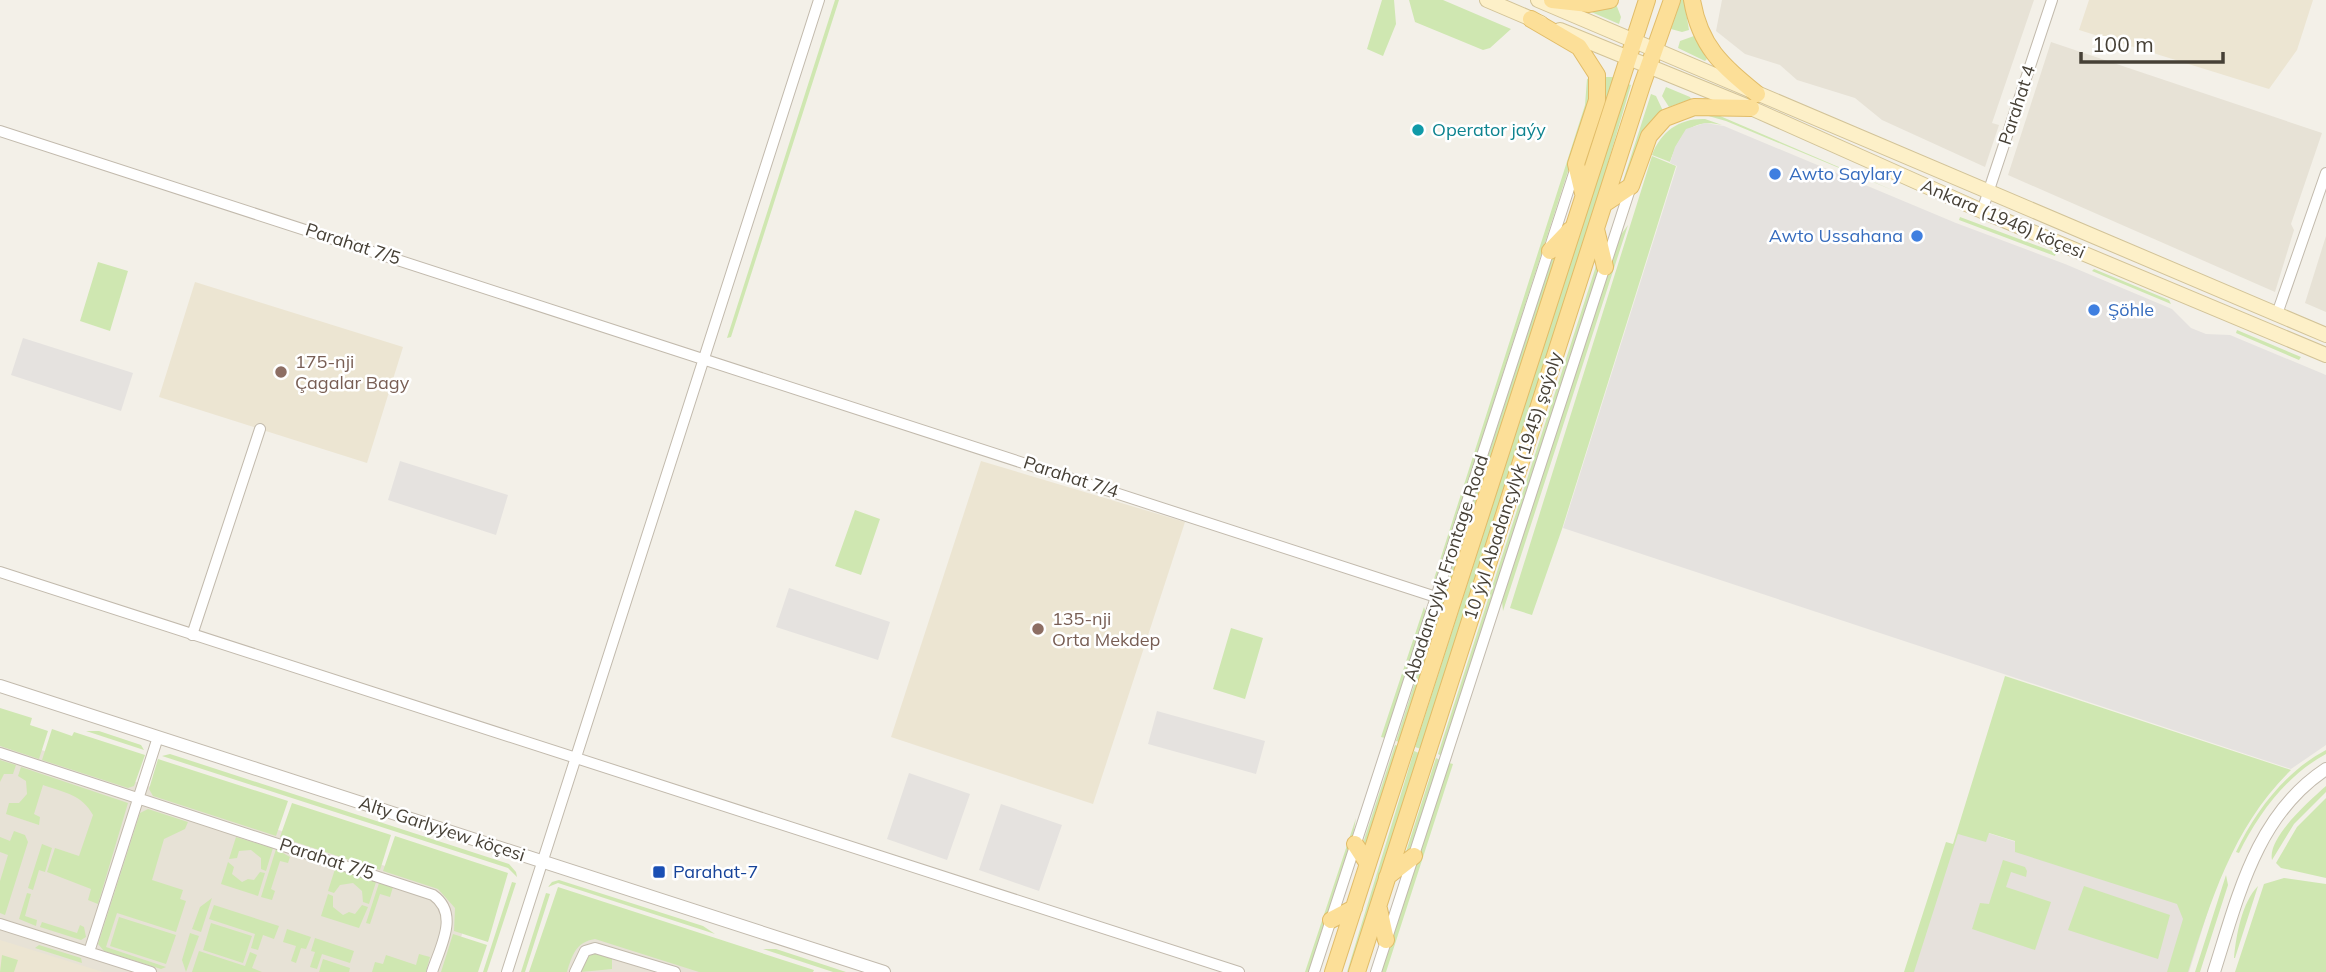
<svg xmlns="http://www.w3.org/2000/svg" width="2326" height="972" viewBox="0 0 2326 972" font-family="Mulish,sans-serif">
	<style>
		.residential { fill: #e7e2d6 }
		.industrial { fill: #e6e1dc }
		.education { fill: #ece5d2 }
		.green { fill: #cfe7b1 }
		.parking { fill: #e5e2df }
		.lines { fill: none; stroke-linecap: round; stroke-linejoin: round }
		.minor-casing { stroke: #c2baad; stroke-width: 12 }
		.tertiary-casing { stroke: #c2baad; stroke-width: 14 }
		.secondary-casing { stroke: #d2c398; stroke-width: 16 }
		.primary-casing { stroke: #e1bc68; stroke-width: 18 }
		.minor { stroke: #fff; stroke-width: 10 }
		.tertiary { stroke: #fff; stroke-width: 12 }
		.secondary { stroke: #fdf0c8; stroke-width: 14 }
		.primary { stroke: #fcdf98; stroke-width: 16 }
		.culture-dot { fill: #0f9aa8; stroke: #fff; stroke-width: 2.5 }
		.shop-dot { fill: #3f7fe0; stroke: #fff; stroke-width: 2.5 }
		.education-dot { fill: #8d6e63; stroke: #fff; stroke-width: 2.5 }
		.transit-dot { fill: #1a4fb4; stroke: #fff; stroke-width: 2.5 }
		.labels { text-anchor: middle; stroke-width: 5; stroke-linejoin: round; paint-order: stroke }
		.street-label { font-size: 18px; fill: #464036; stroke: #fff }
		.culture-label { font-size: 18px; fill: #0d838f; stroke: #fff; text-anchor: start }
		.shop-label { font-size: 18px; fill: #366cbe; stroke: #fff; text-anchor: start }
		.education-label { font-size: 18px; fill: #785e54; stroke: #fff; text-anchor: start }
		.transit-label { font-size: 18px; fill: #164399; stroke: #fff; text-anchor: start }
	</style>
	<rect width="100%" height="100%" fill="#f3f0e8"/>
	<path class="residential" d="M1722 0H2034L1992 123 1999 125 1985 167 1882 120 1855 98 1797 80 1780 65 1745 54 1716 31Z
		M2051 42 2322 133 2291 224 2294 230 2275 292 2008 175Z
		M2326 236V312L2305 303Z
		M0 736 474 896 450 972H0Z
		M578 921 734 972H561Z"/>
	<path class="industrial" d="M1960 824 2210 904 2189 972H1912Z"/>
	<path class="education" d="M2089 0H2313L2297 50 2269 89 2079 30Z
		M195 282 403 347 367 463 159 397Z
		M981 461 1185 522 1093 804 891 737Z
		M0 940 103 972H0Z"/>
	<path class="green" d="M835 0H839L731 337 727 338Z
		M1382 0H1394L1396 24 1383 56 1367 49Z
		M1409 0H1443L1511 29 1490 48 1483 50 1415 22Z
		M1681 0H1684L1689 30 1682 32 1671 29Z
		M1616 4 1621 17 1619 24 1589 11Z
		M1694 36 1707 59 1705 61 1678 48 1680 41Z
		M1602 77H1614L1584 169 1582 166Z
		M1591 78 1589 106 1437 578 1433 582 1585 105 1587 79Z
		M1628 84 1631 85 1563 315 1421 749 1415 747Z
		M1666 87 1690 97 1691 99 1669 107 1662 96Z
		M1651 94 1656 96 1663 111 1644 130 1627 181 1622 184Z
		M1710 114 1720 116 1897 192 1726 121 1705 115H1685Z
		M1705 119 1722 125C1690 117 1679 136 1670 162L1652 155C1661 131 1680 118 1705 119Z
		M1652 156 1676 166 1562 529 1532 615 1510 608Z
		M1960 217 2049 250 2056 253 2055 256 1959 220Z
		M1628 225 1503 611 1502 601 1620 236Z
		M1558 248 1399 742 1396 741 1553 254Z
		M1598 260 1599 271 1442 756 1438 754Z
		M98 262 128 271 110 331 80 321Z
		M2094 269 2169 300 2171 304 2092 271Z
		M2237 330 2301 357 2299 360 2236 333Z
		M855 510 880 519 861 575 835 566Z
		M1424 607 1426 613 1385 738 1381 737Z
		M1231 628 1263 638 1245 699 1213 689Z
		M2005 676 2291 770C2233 827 2212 898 2188 972H2167L2183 919 2177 904 2015 852V841L1989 833 1986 842 1958 834 1914 972H1904L1946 842 1953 844Z
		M0 708 32 718 30 725 48 731 39 759 0 746Z
		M52 729 72 736 74 732 145 755 134 786 128 788 42 760Z
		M86 731H99L141 745 144 750Z
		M1395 745 1398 746 1365 847 1364 840Z
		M2326 750V754C2287 775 2258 814 2239 853L2236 852C2255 811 2286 771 2326 750Z
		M1414 751 1419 753 1349 972H1347Z
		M170 754 509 864 516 872 517 877 508 868 162 756Z
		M1436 758 1440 760 1411 850 1404 858Z
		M158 759 288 801 276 836 153 796 149 789Z
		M0 760 16 765 13 774H4L0 782Z
		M1449 763 1453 764 1386 972H1381Z
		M21 767 128 803 98 904 88 900 91 889 47 872 55 848 79 856 93 815C82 795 66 793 43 785L34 814 40 817 39 825 6 814 9 803H19L27 794 26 781 18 776Z
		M2326 786V792L2294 824 2272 860C2267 838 2310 800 2326 786Z
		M2326 798V878L2281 868 2276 863 2297 827Z
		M292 803 391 835 380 870 280 837Z
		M148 809 188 822 185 829 164 839 152 880 183 890 180 899 186 901 176 932 117 913 106 947 166 967 161 969 104 951 98 944 140 813Z
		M1356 818 1353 836 1309 972H1305Z
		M14 831 25 835 28 842 5 915 0 913V881L8 855 0 852V837L10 841Z
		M395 836 508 873 488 942 454 931 455 908 438 889 383 871Z
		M236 837 273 848 266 871 261 869V858L251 850 239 851 237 858 229 859Z
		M42 844 52 848 45 872 39 870 33 890 28 888Z
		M276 849 290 857 288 863 280 861 271 889 275 891 272 900 261 897Z
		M2003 860 2025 867 2027 871 2026 877 2011 872 2006 887 2051 902 2035 950 1972 929 1980 903 1989 904Z
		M228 862 234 867 232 874 242 882 248 879 254 880 260 872 265 873 258 896 221 884Z
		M335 869 376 882 369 904 363 902 362 891 353 883 340 885 334 893 328 891Z
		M2226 875 2228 885 2200 972H2195Z
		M2284 878 2326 884V972H2235L2264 884Z
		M559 880 703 926 715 934 558 883 548 887 552 882Z
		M512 882 516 883 487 972H483Z
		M379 883 393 887 390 897 380 894 370 924 366 923Z
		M2084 886 2170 915 2158 959 2068 930Z
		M2258 886 2235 958H2234C2236 936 2242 902 2258 886Z
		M558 887 814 970 813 972H699L595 939C576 942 572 955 567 972H529Z
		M27 893 31 894 25 916 37 920 36 926 19 919Z
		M546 893 550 894 525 972H521Z
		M328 894 333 896V907L343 915 349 912 355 914 362 905 368 907 359 928 321 916Z
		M212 898 201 932 192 929 200 907Z
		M214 905 279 926 274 939 263 935 258 950 251 948 255 934 209 919Z
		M119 917 176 935 166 964 110 946Z
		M42 922 77 933 80 925 84 927 86 937 81 940 40 927Z
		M211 923 252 936 243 963 203 950Z
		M287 929 311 937 306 949 301 948 296 963 291 961 296 946 283 942Z
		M190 933 199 936 186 972 182 960Z
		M453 934 487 945 478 972H441Z
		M315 938 354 951 350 963 322 954 317 969 310 967 315 952 311 951Z
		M39 945 81 958 82 963 35 948Z
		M763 949H776L846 972H833Z
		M199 951 245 966 250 952 257 955 252 968 262 972H192Z
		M596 953 612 958V969L581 972 587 957Z
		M419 954 430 957 426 972H372L375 962 383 964 386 955 416 965Z
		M2 955 18 960 14 972H0Z
		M323 959 350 968 349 972H319Z"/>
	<path class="parking" d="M1705 123 1724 126 1956 223 2065 264 2172 309 2191 328 2206 334 2230 335 2326 375V745L2291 769 1563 528 1677 166 1670 163 1675 147 1686 129Z
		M23 338 133 373 121 411 11 375Z
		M400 461 508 495 496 535 388 500Z
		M789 588 890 622 878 660 776 627Z
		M1157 711 1265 741 1256 774 1148 744Z
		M909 773 970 794 947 860 887 839Z
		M1001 804 1062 825 1039 891 979 870Z"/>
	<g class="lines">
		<g class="minor-casing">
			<path id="minor" d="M0 131 1436 597
				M1982 211 2052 0
				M2277 314 2326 173
				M0 572 1239 972
				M192 635 260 429
				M0 753 433 895C460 914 440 947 432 972
				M0 924 151 972
				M89 952 158 737
				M507 972 819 0
				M575 972 585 951 595 948 675 972
				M1314 972 1576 167
				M1376 972 1631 186"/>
		</g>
		<g class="tertiary-casing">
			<path id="tertiary" d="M0 686 884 972
				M2214 972C2238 897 2256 815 2326 769"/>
		</g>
		<g class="secondary-casing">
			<path id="secondary" d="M1487 0 1541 23
				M1538 0 2326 335
				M1560 30 1751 108 1982 211 2326 355"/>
		</g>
		<g class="primary-casing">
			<path id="primary" d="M1552 0 1589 4 1610 0
				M1692 0C1700 47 1722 65 1757 94
				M1531 19 1579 47 1597 75V100L1576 164 1583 193
				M1604 204 1631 186 1649 136 1665 118 1694 107 1751 108
				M1596 229 1605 267
				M1550 251 1570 230
				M1355 844 1368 864
				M1387 877 1414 856
				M1379 909 1386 940
				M1331 920 1354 908
				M1333 972 1647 0
				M1357 972 1642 85 1672 0"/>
		</g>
		<use href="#minor" class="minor"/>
		<use href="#tertiary" class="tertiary"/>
		<use href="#secondary" class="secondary"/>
		<use href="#primary" class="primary"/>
	</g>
	<circle class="culture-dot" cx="1418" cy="130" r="7"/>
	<g class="shop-dot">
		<circle cx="1775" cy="174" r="7"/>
		<circle cx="1917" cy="236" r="7"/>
		<circle cx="2094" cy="310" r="7"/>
	</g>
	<g class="education-dot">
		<circle cx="281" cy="372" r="7"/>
		<circle cx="1038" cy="629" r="7"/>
	</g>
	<rect class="transit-dot" x="652" y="865" width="14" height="14" rx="3.5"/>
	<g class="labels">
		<g class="street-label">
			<text transform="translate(2017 105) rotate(-72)" y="6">Parahat 4</text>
			<text transform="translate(2003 219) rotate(23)" y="6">Ankara (1946) köçesi</text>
			<text transform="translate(353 244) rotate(18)" y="6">Parahat 7/5</text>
			<text transform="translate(1071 477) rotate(18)" y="6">Parahat 7/4</text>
			<text transform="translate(1513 486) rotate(-72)" y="6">10 ýyl Abadançylyk (1945) şaýoly</text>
			<text transform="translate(1446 568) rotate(-72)" y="6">Abadancylyk Frontage Road</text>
			<text transform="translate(442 829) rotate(18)" y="6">Alty Garlyýew köçesi</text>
			<text transform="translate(327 859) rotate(18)" y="6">Parahat 7/5</text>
		</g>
		<g class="culture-label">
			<text x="1432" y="136">Operator jaýy</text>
		</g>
		<g class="shop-label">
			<text x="1789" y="180">Awto Saylary</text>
			<text x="1903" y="242" text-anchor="end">Awto Ussahana</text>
			<text x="2108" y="316">Şöhle</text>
		</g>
		<g class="education-label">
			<text x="295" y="368">175-nji<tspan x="295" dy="21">Çagalar Bagy</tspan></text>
			<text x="1052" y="625">135-nji<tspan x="1052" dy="21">Orta Mekdep</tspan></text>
		</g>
		<g class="transit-label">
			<text x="673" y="878">Parahat-7</text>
		</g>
	</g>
	<path d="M2081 52v10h142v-10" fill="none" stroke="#464036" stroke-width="3.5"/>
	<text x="2092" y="52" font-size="21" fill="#464036" stroke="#ffffff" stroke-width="5" paint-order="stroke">100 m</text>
</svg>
